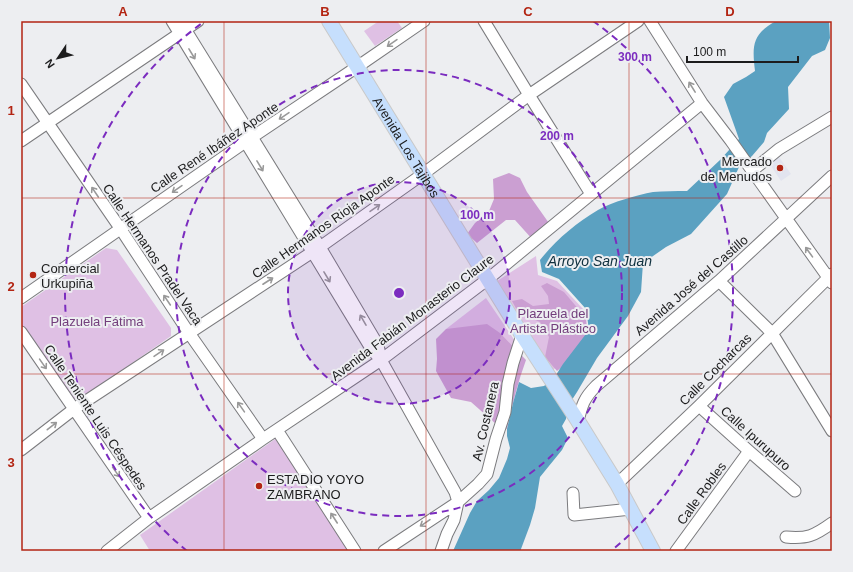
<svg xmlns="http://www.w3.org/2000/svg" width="853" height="572" viewBox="0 0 853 572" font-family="Arial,sans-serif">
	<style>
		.built { fill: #e2e4ef }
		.green { fill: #dfc0e4 }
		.forest { fill: #cb9fd2 }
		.water { fill: #5ba1c1 }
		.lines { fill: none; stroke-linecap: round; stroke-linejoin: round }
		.minor-casing { stroke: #7b7b7e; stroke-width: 13 }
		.major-casing { stroke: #c9c9c9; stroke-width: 16 }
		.minor { stroke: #fff; stroke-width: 11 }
		.major { stroke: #c6dffd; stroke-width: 14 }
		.oneway { stroke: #999 }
		.grid { fill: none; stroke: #b32513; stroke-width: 1; stroke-opacity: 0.55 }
		.ring { fill: none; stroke: #7b2cbf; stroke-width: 2; stroke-dasharray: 7 5 }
		.poi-dot { fill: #b32513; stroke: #edeef1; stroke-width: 1.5 }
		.labels { text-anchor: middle; stroke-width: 4; stroke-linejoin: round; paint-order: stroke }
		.street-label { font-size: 13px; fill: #1c1c1d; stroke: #edeef1 }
		.poi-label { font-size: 13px; fill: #1c1c1d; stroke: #edeef1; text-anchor: start }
		.park-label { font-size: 13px; fill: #733e7c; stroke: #edeef1 }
		.water-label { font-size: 14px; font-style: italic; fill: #0e2f3e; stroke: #edeef1 }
		.centre { fill: #7b2cbf; stroke: #edeef1; stroke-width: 2 }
		.ring-label { font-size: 12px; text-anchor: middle; font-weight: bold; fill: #7b2cbf; stroke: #edeef1; stroke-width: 4; stroke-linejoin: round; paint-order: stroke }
		.neatline { fill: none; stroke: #b32513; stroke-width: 1.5 }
		.grid-label { font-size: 13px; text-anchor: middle; font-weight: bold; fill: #b32513 }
	</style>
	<rect width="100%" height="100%" fill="#edeef1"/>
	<path class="built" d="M779 157 791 174 781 181 769 163Z"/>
	<path class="green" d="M379 21H397L402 28 375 46 364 31Z
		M106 248 117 250 171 328V336L79 400 72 399 21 327V307Z
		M536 256 538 275 557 281 584 310 585 329 552 372 494 283Z
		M486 298 515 341 505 356 446 329Z
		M278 437 350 551H150L140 535Z"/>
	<path class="forest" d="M509 173 520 178 527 192 551 226 533 240 515 220H506L477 243 467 234 475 223 489 211 494 199 493 179Z
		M547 283 564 292 586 318 588 339 567 363 557 371 545 357 549 337 540 322 528 317 519 314 512 301 522 299 533 306 549 304 548 296 541 286Z
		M487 324 500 333 526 360C518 382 512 405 507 429L496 424 471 402 451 398 436 371 437 359 436 339 446 329Z"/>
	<path class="water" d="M776 21H829L830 38 825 50 812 56 788 87 789 109 767 133 764 142 752 156 739 167 727 194 691 234 666 247 643 263 641 292 628 316 597 358 577 392 568 406 566 419 562 426 568 438 562 450 540 477 535 508 530 525 521 549V551H453L470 513 477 501 489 490 499 478 507 459 510 448 507 436V429L513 403 519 382 531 388 544 386 554 378 563 364 589 330 586 309 559 279 542 272 540 260C556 240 576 223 598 210 612 202 637 195 653 192 664 191 676 191 687 191L720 160 739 139 724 97 733 84 746 77 755 71C752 46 752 34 776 21Z"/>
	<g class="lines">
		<g class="minor-casing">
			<path id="minor" d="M172 21 372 350 381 360 378 345 320 247 180 21
				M484 21 529 95 591 194
				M650 21 702 103 731 141 832 283
				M21 84 120 228 189 333 263 439
				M21 141 198 21
				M752 171 779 149 832 117
				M719 281 772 333 832 431
				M21 298 251 138 357 67 424 21
				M21 332 149 518
				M381 360 455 492 458 502 454 520 447 534 441 551
				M699 406 749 451 795 491
				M578 421C582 405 584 398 596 386L719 281 832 176
				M277 430 355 551
				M21 450 74 409 320 247 423 174 529 95 638 21
				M617 484 699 406 832 274
				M573 493 574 515 631 509
				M786 537C807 539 814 536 832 523
				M107 551 149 518 263 439 381 360 488 279 702 103
				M384 551 458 502 478 484 487 474 496 439 505 412 508 384 513 363 522 335
				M676 551 749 451"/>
		</g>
		<g class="major-casing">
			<g id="major">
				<path id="s1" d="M329 21 522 335 578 421 617 484 653 551"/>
			</g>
		</g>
		<use href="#minor" class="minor"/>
		<use href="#major" class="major"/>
	</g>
	<defs><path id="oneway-shaft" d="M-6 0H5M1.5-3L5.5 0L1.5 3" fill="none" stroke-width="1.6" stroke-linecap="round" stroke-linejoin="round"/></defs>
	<g class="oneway">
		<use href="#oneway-shaft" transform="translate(392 43) rotate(145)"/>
		<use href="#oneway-shaft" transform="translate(192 54) rotate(59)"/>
		<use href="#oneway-shaft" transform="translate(692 87) rotate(-122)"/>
		<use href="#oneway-shaft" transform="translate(284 116) rotate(146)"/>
		<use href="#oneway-shaft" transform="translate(260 166) rotate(59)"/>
		<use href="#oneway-shaft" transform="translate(177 189) rotate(145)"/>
		<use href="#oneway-shaft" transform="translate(95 192) rotate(-124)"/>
		<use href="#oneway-shaft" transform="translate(375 208) rotate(-35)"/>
		<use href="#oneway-shaft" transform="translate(809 252) rotate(-126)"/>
		<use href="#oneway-shaft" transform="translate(327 277) rotate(59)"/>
		<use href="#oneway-shaft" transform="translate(268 281) rotate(-33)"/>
		<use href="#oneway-shaft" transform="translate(167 300) rotate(-124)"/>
		<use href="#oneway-shaft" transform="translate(363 320) rotate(-120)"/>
		<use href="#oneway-shaft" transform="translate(159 353) rotate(-34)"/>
		<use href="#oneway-shaft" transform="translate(43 364) rotate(55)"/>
		<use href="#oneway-shaft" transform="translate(241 407) rotate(-125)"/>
		<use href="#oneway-shaft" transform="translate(52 426) rotate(-38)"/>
		<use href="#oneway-shaft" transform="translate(116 472) rotate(55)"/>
		<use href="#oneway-shaft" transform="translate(334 518) rotate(-123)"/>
		<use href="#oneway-shaft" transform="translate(425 523) rotate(146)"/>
	</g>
	<path class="grid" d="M224 21V551M426 21V551M629 21V551M21 198H832M21 374H832"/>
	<circle cx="399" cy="293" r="111" fill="#7b2cbf" fill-opacity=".12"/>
	<g class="ring">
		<circle cx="399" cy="293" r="111"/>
		<circle cx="399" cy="293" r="223"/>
		<path d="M187 551A334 334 0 0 1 205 21M593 21A334 334 0 0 1 611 551"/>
	</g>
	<g class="poi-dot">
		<circle cx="780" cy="168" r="4"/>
		<circle cx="33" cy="275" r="4"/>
		<circle cx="259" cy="486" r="4"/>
	</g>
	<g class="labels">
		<g class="street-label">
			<text transform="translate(214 147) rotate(-34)" y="5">Calle René Ibáñez Aponte</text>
			<text dy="5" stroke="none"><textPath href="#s1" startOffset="148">Avenida Los Tajibos</textPath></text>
			<text transform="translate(323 226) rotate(-35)" y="5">Calle Hermanos Rioja Aponte</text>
			<text transform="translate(153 254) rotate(56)" y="5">Calle Hermanos Pradel Vaca</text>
			<text transform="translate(691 285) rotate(-41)" y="5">Avenida José del Castillo</text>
			<text transform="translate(412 317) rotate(-37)" y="5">Avenida Fabián Monasterio Claure</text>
			<text transform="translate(715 369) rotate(-45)" y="5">Calle Cocharcas</text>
			<text transform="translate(96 417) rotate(56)" y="5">Calle Teniente Luis Céspedes</text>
			<text transform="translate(485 421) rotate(-77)" y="5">Av. Costanera</text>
			<text transform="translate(756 438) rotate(42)" y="5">Calle Ipurupuro</text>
			<text transform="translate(701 493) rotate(-54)" y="5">Calle Robles</text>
		</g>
		<g class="poi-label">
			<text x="772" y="166" text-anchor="end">Mercado<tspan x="772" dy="15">de Menudos</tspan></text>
			<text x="41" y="273">Comercial<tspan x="41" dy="15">Urkupiña</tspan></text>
			<text x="267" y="484">ESTADIO YOYO<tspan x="267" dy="15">ZAMBRANO</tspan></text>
		</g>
		<g class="park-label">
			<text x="553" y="318">Plazuela del<tspan x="553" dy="15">Artista Plástico</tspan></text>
			<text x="97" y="326">Plazuela Fátima</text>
		</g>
		<g class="water-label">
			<text x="600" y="266">Arroyo San Juan</text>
		</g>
	</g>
	<circle cx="399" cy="293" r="6" class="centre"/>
	<g class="ring-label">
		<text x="635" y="61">300 m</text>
		<text x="557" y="140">200 m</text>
		<text x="477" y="219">100 m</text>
	</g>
	<rect width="853" height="572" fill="none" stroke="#edeef1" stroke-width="44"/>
	<g transform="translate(58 58) rotate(235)" stroke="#edeef1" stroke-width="3" paint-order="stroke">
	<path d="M0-3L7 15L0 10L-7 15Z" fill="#1c1c1d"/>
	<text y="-6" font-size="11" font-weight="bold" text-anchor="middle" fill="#1c1c1d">N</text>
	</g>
	<path d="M687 56v6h111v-6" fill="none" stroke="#1c1c1d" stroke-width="2"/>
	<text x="693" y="56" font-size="12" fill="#1c1c1d" stroke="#edeef1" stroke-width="3" paint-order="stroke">100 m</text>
	<rect x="22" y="22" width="809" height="528" class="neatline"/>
	<g class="grid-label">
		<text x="123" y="16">A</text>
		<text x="325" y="16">B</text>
		<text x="528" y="16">C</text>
		<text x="730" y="16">D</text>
		<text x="11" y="115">1</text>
		<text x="11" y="291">2</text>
		<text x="11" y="467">3</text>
	</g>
</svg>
